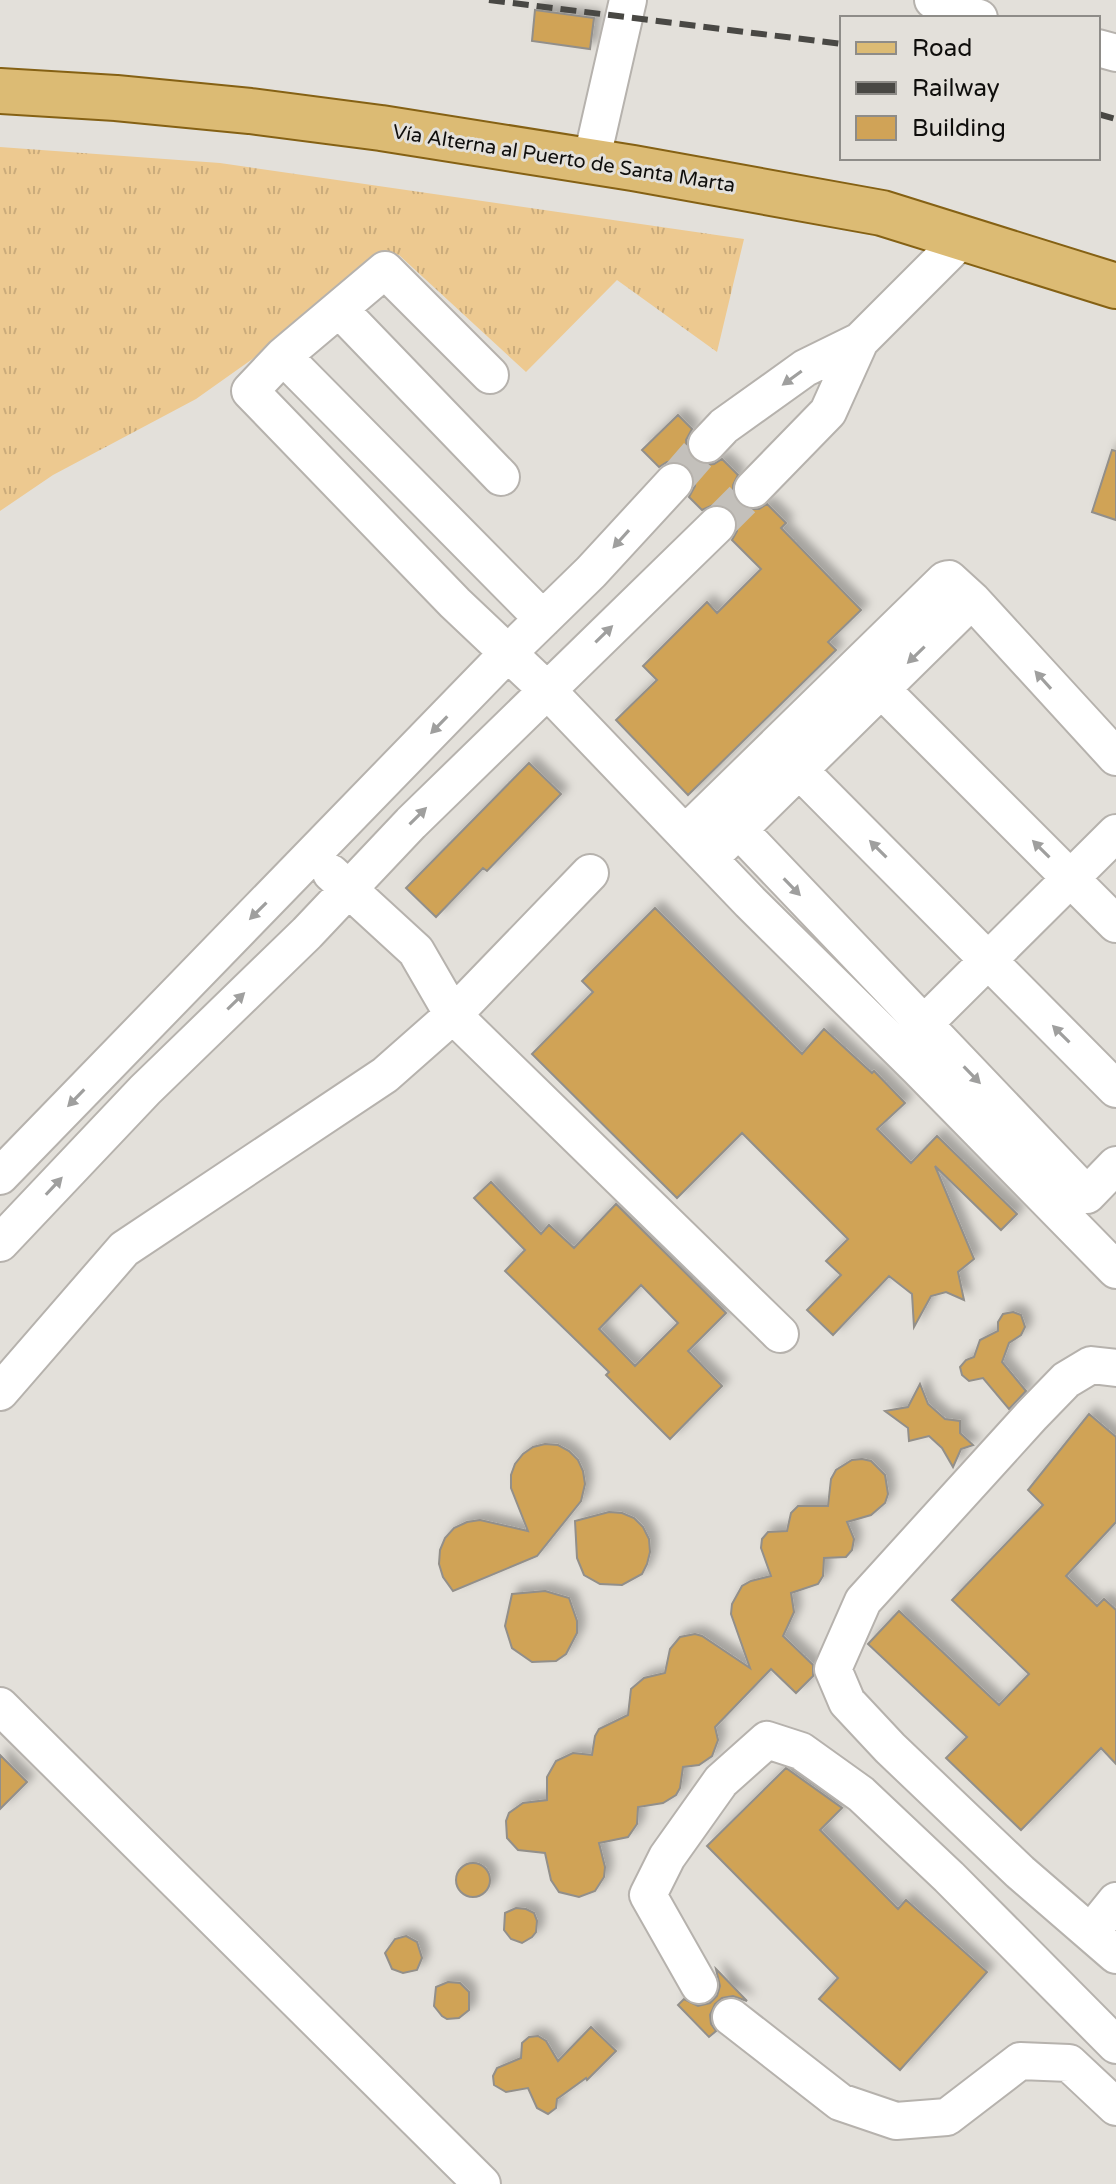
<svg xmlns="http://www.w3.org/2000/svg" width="1116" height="2184" viewBox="0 0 1116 2184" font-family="'Varela Round',sans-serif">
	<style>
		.grass { fill: url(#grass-tufts) }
		.building { fill: #d0a357; stroke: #928f8a; stroke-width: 2; fill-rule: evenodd; filter: url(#shadow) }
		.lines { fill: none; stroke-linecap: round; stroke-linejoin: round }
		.minor-tunnel { stroke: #c3c0bb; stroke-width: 36; stroke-dasharray: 36 18; stroke-linecap: butt }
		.minor-casing { stroke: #b6b2ad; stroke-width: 40 }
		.major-casing { stroke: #856114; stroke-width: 48 }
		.minor { stroke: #fff; stroke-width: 36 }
		.major { stroke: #dcbb74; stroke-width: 44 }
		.rail { stroke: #494844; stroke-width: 6; stroke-dasharray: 16 8; stroke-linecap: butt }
		.oneway { fill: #9f9f9e }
		.labels { text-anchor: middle; stroke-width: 6; stroke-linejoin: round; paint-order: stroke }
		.street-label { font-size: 20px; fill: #0f0e0c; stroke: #e3e0da }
	</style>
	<defs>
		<pattern id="grass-tufts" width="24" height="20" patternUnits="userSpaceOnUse" patternTransform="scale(2)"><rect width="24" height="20" fill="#edc990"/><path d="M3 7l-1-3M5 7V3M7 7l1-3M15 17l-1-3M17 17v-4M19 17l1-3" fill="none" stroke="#caab7b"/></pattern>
		<filter id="shadow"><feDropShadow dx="7" dy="-7" stdDeviation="4" flood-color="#0004"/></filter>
	</defs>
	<rect width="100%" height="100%" fill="#e3e0da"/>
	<path class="grass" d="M0 147 220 163 744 239 717 352 617 280 526 372 399 255 196 399 53 475 0 511Z"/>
	<path class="building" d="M535 10 594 18 590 49 532 41Z
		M678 415 692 429 686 440 687 451 692 459 703 465 714 464 722 459 738 475 733 485V495L738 503 749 509H759L767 504 786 523 781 528 861 610 828 642 836 650 688 795 616 720 657 680 643 666 707 602 717 613 761 569 732 540 737 531V521L731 510 723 505H713L702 510 689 497 695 486 694 475 689 467 678 461 667 462 659 467 642 450Z
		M1112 450 1116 451V520L1092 512Z
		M529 763 561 794 487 871 483 868 436 917 406 888Z
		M655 908 802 1054 824 1029 872 1073 874 1071 905 1103 877 1129 911 1163 937 1136 1017 1214 1001 1230 935 1166 974 1259 958 1272 964 1300 946 1292 931 1296 914 1327 912 1294 889 1276 833 1335 807 1310 841 1275 826 1261 848 1239 742 1133 677 1198 532 1054 593 992 582 981Z
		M491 1182 541 1234 549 1225 574 1248 616 1204 726 1313 688 1351 722 1386 670 1439 606 1375 609 1372 505 1271 525 1250 474 1198ZM641 1285 678 1323 635 1366 599 1329Z
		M1013 1312 1021 1315 1025 1327 1021 1335 1009 1343 1002 1362 1026 1391 1009 1409 983 1378 969 1381 962 1375 960 1367 966 1360 974 1357 980 1340 998 1331V1322L1003 1314Z
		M920 1384 928 1404 945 1419 960 1421V1433L973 1445 961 1449 953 1467 942 1448 929 1436 909 1441 908 1428 885 1411 908 1407Z
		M1089 1414 1116 1437V1522L1066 1576 1097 1606 1104 1599 1116 1610V1764L1101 1748 1021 1830 946 1758 967 1737 868 1644 899 1611 999 1705 1029 1674 952 1600 1043 1505 1028 1490Z
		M545 1444 558 1445 569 1451 578 1460 583 1471 585 1484 581 1501 537 1556 453 1591 443 1577 439 1564 440 1550 445 1538 454 1528 467 1522 480 1520 528 1531 511 1488V1475L515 1464 523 1454 533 1447Z
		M862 1459 871 1461 885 1475 888 1494 885 1503 871 1515 847 1522 854 1539 852 1550 846 1557 824 1558 823 1576 818 1584 791 1593 794 1612 783 1636 813 1665V1676L796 1693 771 1669 715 1727 718 1740 712 1756 699 1765 683 1767 680 1788 676 1795 663 1803 638 1807 637 1824 628 1837 599 1843 605 1867 604 1877 595 1891 579 1897 559 1892 551 1880 545 1853 518 1850 507 1838 506 1821 509 1813 523 1803 547 1800V1777L556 1761 573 1753 592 1755 595 1736 599 1729 628 1715 631 1689 644 1678 665 1673 670 1649 680 1637 695 1634 702 1636 750 1668 731 1614 732 1604 742 1586 751 1581 771 1576 761 1548 762 1539 768 1532 787 1531 791 1513 798 1506H828L831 1479 836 1470 852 1460Z
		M609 1512 622 1513 634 1518 643 1527 649 1539 650 1552 647 1564 642 1574 622 1585 600 1584 584 1575 577 1558 575 1521Z
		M545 1591 569 1598 577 1621V1633L566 1654 556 1661 532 1662 512 1648 505 1626 512 1594Z
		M0 1755 27 1782 0 1809Z
		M786 1768 842 1808 820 1830 898 1909 906 1900 987 1972 900 2070 819 1999 838 1978 707 1846Z
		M456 1880a17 17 0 1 1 34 0a17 17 0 1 1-34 0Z
		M516 1908 526 1909 534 1913 537 1921 536 1932 532 1937 522 1943 511 1939 504 1930 505 1913Z
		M406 1936 417 1942 422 1958 417 1970 403 1973 392 1969 385 1953 395 1939Z
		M716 1969 747 2001 733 1996 722 1998 715 2004 710 2015 711 2024 716 2031 709 2037 678 2005 684 1999 698 2006 710 2003 717 1996 720 1986Z
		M448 1982 460 1983 469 1992V2010L459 2018 447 2019 442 2016 434 2006 436 1987Z
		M591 2027 616 2051 587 2080 586 2078 557 2099 556 2108 548 2114 537 2108 528 2088 506 2092 494 2085 493 2076 497 2068 521 2058 522 2043 529 2037 538 2036 546 2041 558 2061Z"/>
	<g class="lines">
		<path class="minor-tunnel" d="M674 482 707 444
			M717 525 753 489"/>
		<g class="minor-casing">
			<path id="minor" d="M933 0 948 10 979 18
				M1098 48 1116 53
				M591 162 628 0
				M339 309 501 477
				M283 356 543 619
				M490 375 385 270 283 356 250 391 455 603 547 690 750 902 918 1068 1116 1270
				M707 444 724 426 805 368 860 341 963 238
				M753 489 828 412 860 341
				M881 689 1116 924
				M799 770 1116 1089
				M739 830 1087 1195 1116 1165
				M685 834 945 580 949 579 972 600 1116 757
				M722 846 972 600
				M590 873 453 1015 780 1334
				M924 1024 1116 833
				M0 1176 507 654 591 572 674 482
				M0 1243 145 1090 307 933 411 823 717 525
				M1116 1368 1091 1365 1066 1380 1032 1415 863 1601 833 1669 847 1702 890 1748 1020 1872 1116 1955
				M0 1392 124 1249 385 1075 453 1015 416 951 331 873
				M0 1706 482 2184
				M1091 1932 1116 1901
				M699 1985 648 1895 667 1857 721 1781 767 1740 801 1751 861 1794 949 1877 1116 2045
				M731 2017 840 2102 896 2121 947 2117 1020 2061 1069 2063 1116 2107"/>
		</g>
		<g class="major-casing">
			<path id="major" d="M0 91 116 98 250 111 381 128 633 168 882 213 1116 286"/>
		</g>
		<use href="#minor" class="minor"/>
		<use href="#major" class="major"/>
		<path class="rail" d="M489 0 842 44
			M1098 114 1116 119"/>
	</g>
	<defs><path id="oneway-solid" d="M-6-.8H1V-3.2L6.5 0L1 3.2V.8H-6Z" transform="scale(2)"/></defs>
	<g class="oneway">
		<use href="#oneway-solid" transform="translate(792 378) rotate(144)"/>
		<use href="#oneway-solid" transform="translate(621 539) rotate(132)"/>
		<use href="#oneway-solid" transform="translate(604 634) rotate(-44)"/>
		<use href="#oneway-solid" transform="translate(916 655) rotate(136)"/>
		<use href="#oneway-solid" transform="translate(1043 680) rotate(-132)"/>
		<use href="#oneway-solid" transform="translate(439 725) rotate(134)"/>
		<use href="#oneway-solid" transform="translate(418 816) rotate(-45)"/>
		<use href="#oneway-solid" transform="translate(878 849) rotate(-135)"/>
		<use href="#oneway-solid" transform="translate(1041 849) rotate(-135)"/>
		<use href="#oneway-solid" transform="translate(792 887) rotate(46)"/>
		<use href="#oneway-solid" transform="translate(258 911) rotate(135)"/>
		<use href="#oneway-solid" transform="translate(236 1001) rotate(-44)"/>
		<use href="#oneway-solid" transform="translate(1061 1034) rotate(-135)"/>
		<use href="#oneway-solid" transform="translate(972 1075) rotate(46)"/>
		<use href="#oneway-solid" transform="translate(76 1098) rotate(134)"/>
		<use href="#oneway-solid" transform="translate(54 1186) rotate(-47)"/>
	</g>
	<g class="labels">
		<g class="street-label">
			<text transform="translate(564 158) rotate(9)" y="7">Vía Alterna al Puerto de Santa Marta</text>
		</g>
	</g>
	<rect x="840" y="16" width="260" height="144" fill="#e3e0da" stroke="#8e8c88" stroke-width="2"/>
	<rect x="856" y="42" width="40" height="12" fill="#dcbb74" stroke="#8e8c88" stroke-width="2"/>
	<text x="912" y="56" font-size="24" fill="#0f0e0c">Road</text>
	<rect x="856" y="82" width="40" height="12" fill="#494844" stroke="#8e8c88" stroke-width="2"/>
	<text x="912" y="96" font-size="24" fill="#0f0e0c">Railway</text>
	<rect x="856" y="116" width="40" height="24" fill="#d0a357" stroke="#8e8c88" stroke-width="2"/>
	<text x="912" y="136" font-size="24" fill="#0f0e0c">Building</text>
</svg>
